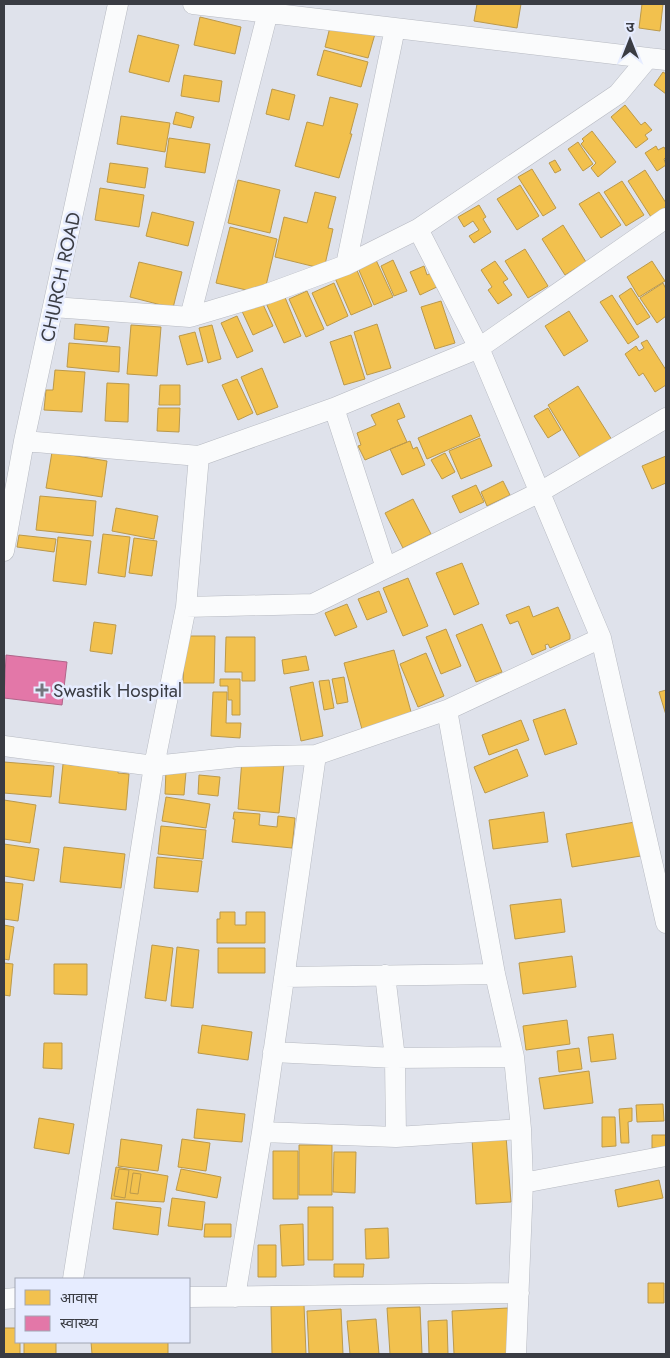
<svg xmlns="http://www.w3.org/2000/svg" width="670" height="1358" viewBox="0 0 670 1358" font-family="Jost,'Noto Sans Devanagari',sans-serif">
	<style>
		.homes { fill: #f2c14e; stroke: #bb994b }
		.health { fill: #e377a8; stroke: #b0658a }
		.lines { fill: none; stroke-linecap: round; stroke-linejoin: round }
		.minor-casing { stroke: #b7bac2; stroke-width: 21 }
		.minor { stroke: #fafbfc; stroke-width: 20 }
		.poi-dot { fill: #74767e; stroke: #e6ecff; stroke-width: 2 }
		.labels { text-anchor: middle; stroke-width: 5; stroke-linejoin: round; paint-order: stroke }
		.street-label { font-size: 19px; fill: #3a3c43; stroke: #e6ecff }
		.poi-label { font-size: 19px; fill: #3a3c43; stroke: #e6ecff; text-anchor: start }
	</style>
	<rect width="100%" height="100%" fill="#dfe2eb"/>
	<path class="homes" d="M477 4H521L517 28 474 21Z
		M642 4H663L660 31 639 28Z
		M200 17 241 27 235 54 194 45Z
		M331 23 375 34 368 58 325 47Z
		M138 35 179 45 169 82 129 72Z
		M324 50 368 62 361 87 317 75Z
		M663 72 666 74V94L654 85Z
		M184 75 222 81 219 102 181 96Z
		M272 89 295 95 289 120 266 114Z
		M330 97 358 104 350 134H352L339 178 295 166 307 122 323 126Z
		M625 105 641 125 645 122 652 130 645 135 648 139 636 148 611 117Z
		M176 112 194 117 191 128 173 124Z
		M121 116 170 123 165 152 117 144Z
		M592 131 616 162 598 177 591 168 596 163 581 144 584 141 582 139Z
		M169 138 210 144 205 173 165 167Z
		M578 142 593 164 583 171 568 149Z
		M656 146 658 150 664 147 666 151V157L664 159 666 165 657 171 645 153Z
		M555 160 561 170 555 173 549 163Z
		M110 163 148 168 145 188 107 182Z
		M532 169 556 208 543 216 518 177Z
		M645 170 666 203V207L651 217 628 181Z
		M238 180 280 190 270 233 228 223Z
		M622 181 644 215 626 226 604 192Z
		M520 185 539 216 517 230 497 199Z
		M100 188 144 195 139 227 95 220Z
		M315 192 336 197 328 228 333 229 324 269 275 257 284 217 307 223Z
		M599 192 621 225 601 238 579 204Z
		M479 205 486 217 483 219 491 232 474 243 469 236 479 230 473 221 464 227 458 217Z
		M152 212 194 222 188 246 146 236Z
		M563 225 586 262 565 275 542 239Z
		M230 227 277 239 264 294 216 283Z
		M525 249 548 286 528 298 505 261Z
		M376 260 393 297 374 305 358 268Z
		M393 260 407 291 394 296 381 266Z
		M495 261 508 279 503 282 512 295 498 304 488 290 492 287 481 270Z
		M652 261 665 281 639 297 627 277Z
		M139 262 182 272 173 308 130 297Z
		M424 266 427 275 435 271 441 285 420 295 410 272Z
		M356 268 372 306 351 315 335 278Z
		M334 283 348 316 327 326 312 293Z
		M663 283 666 289V316L657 323 640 298Z
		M631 288 650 317 637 325 619 296Z
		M307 291 324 329 306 337 289 299Z
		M284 295 301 336 284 343 266 303Z
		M612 295 639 337 628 344 600 302Z
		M261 300 273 326 253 335 241 309Z
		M441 301 455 343 435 349 421 307Z
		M569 311 588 341 564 356 545 326Z
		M237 316 253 351 237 358 221 323Z
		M75 324 109 327 107 342 74 339Z
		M377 324 391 368 367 375 354 332Z
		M131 325 161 327 157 376 127 374Z
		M212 325 221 359 208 363 199 328Z
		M195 332 203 361 187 365 179 336Z
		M351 335 365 379 344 385 330 342Z
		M647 340 666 370V385L655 392 643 373 639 376 625 354 636 346 639 351 644 348 641 343Z
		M69 343 120 347 119 372 67 367Z
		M262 368 278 407 257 415 241 377Z
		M55 370 85 372 82 412 44 410 46 390H53Z
		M237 379 253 413 238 420 222 385Z
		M107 383 129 384 128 422 105 421Z
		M160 385H180V405H159Z
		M578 386 612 440 581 459 548 405Z
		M399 403 405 417 397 420 407 442 365 460 358 446 361 445 357 433 376 425 371 415Z
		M158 408H180L179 432 157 431Z
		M548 408 561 430 548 438 534 416Z
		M471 415 480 436 427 459 418 438Z
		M480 438 492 466 461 479 449 451Z
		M410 441 413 449 417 447 425 465 402 475 390 449Z
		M52 452 107 461 102 497 46 488Z
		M445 453 455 472 442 479 431 460Z
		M666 456V483L652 489 642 466Z
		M503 481 510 495 487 506 481 492Z
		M476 485 484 502 460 513 452 496Z
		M40 496 96 501 93 536 36 530Z
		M413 499 431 534 403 548 385 513Z
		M116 508 158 516 154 539 112 531Z
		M103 534 130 537 125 577 98 573Z
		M19 535 56 539 54 552 17 547Z
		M58 537 91 541 86 585 53 581Z
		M134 538 157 541 152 576 129 573Z
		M462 563 479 604 454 615 436 573Z
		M408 578 428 626 403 636 383 588Z
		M379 591 387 612 367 620 358 599Z
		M347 604 357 627 335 636 325 613Z
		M529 606 533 617 558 607 570 635V639L550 648 548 644 545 645 546 649 532 655 518 621 510 624 506 615Z
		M94 622 116 625 112 654 90 651Z
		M482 624 502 672 476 682 456 635Z
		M446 629 461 666 441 674 426 637Z
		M185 636H215L214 683H183Z
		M226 637H255V681H242V672H225Z
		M394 650 413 719 363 733 344 663Z
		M426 653 444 696 418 707 400 664Z
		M306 656 309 670 284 674 282 660Z
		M344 677 348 702 337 704 332 679Z
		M220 679H240V715H232V700H228V686H220Z
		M329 680 334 708 324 710 319 681Z
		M313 682 323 736 301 741 290 687Z
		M666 690V715L659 692Z
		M213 692H227L226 723H241L240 738 211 736Z
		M565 709 577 744 545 755 533 720Z
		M521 720 529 740 489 755 482 735Z
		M517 749 528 776 485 793 474 767Z
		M242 760 284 763 279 813 238 809Z
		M4 762 54 766 51 797 4 793Z
		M63 764 118 770V773L129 774 126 810 59 803Z
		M166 770 186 772 184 795 165 794Z
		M199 775 220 777 218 796 198 794Z
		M166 797 210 804 206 828 162 821Z
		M4 800 36 805 30 843 4 839Z
		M234 812 260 814 259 825 277 827 278 816 295 818 292 848 232 842 235 819H233Z
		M544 812 548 842 493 849 489 820Z
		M635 822 641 856 572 867 566 834Z
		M161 826 206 830 203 859 158 854Z
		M4 844 39 849 34 881 4 876Z
		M64 847 125 854 121 888 60 882Z
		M157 857 202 861 198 892 154 888Z
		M4 882 23 884 18 921 4 919Z
		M561 899 565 932 515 939 510 905Z
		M220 912H235V925H246V912H265V943H217V919H220Z
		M4 925 14 927 9 960 4 959Z
		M152 945 173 948 166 1001 145 998Z
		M177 947 199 950 193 1008 171 1006Z
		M218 948H265V973H218Z
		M572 956 576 987 523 994 519 963Z
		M4 963 13 964 10 996 4 995Z
		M54 964H87V995L54 994Z
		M567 1020 570 1044 526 1050 523 1026Z
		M202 1025 252 1032 248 1060 198 1053Z
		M613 1034 616 1059 591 1062 588 1037Z
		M44 1043H62V1069L43 1068Z
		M579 1048 582 1069 559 1072 557 1051Z
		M589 1071 593 1103 544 1109 539 1078Z
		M663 1104 664 1121 637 1122 636 1105Z
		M632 1108V1121L628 1122 629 1143H621L619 1109Z
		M197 1109 245 1114 242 1142 194 1138Z
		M602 1117H615L616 1146 602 1147Z
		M39 1118 74 1124 69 1154 34 1148Z
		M652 1135H666V1147L652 1148Z
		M506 1136 511 1202 476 1204 472 1139Z
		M121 1139 162 1145 158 1171 118 1166Z
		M182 1139 210 1143 206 1171 178 1167Z
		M299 1145H332V1195H299Z
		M273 1151H298V1199H273Z
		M334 1152H356L355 1193 333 1192Z
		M116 1167 168 1176 164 1202 111 1199Z
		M119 1169 129 1170 125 1198 114 1196Z
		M181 1169 221 1177 217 1198 176 1190Z
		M133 1173 141 1174 138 1194 130 1193Z
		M659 1180 663 1198 618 1207 615 1190Z
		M172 1198 205 1202 202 1230 168 1226Z
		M116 1202 161 1208 158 1235 113 1229Z
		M308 1207H333V1260H308Z
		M205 1224H231V1237H204Z
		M303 1224 304 1265 282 1266 280 1225Z
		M388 1228 389 1258 366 1259 365 1229Z
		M258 1245H276V1277H258Z
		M334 1264H364L363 1277H334Z
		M648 1283H664V1303H648Z
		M304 1305 306 1354H272L271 1306Z
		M420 1307 422 1354H390L387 1308Z
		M508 1308 510 1354H454L452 1311Z
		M341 1309 343 1354H309L307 1311Z
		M376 1319 379 1354H350L347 1321Z
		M447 1320 448 1354H429L428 1321Z
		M4 1328H16V1342H20V1354H4Z
		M24 1342H56V1354H24Z
		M91 1342H168V1354H92Z"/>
	<path class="health" d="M6 655 67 662 62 705 4 698Z"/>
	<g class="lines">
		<g class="minor-casing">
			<path id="minor" d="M648 58 666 60
				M418 229 479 348 601 638 666 923
				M346 265 395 28
				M53 307 190 317 267 294 346 265 418 229 618 94 648 58 193 4
				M190 317 268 12
				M334 408 386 568
				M24 441 199 456 334 408 479 348 666 218
				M4 551 24 441 118 4
				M186 607 313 604 540 492 666 418
				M447 710 495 974 514 1057 521 1129 523 1183 516 1354
				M4 746 154 766 238 757 316 755 447 710 601 638
				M385 975 395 1058 396 1137
				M284 977 495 974
				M273 1052 395 1058 514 1057
				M262 1132 396 1137 521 1129
				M523 1183 666 1156
				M73 1279 154 766 186 607 199 456
				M189 1297 519 1293
				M235 1297 262 1132 316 755
				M4 1299 16 1298"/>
		</g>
		<use href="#minor" class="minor"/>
	</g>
	<path class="poi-dot" d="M39.5 682.5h5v5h5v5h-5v5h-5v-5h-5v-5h5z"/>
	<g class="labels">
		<g class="street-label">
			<text transform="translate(60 277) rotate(-78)" y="7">CHURCH ROAD</text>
		</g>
		<g class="poi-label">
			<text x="53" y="697">Swastik Hospital</text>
		</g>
	</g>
	<rect width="670" height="1358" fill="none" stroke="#3a3c43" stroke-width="10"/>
	<rect x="15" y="1278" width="175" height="65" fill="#e6ecff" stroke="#a1a6b4"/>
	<rect x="25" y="1290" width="25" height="15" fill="#f2c14e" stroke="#a1a6b4"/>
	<text x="60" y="1303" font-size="15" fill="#3a3c43">आवास</text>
	<rect x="25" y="1316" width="25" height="15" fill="#e377a8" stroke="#a1a6b4"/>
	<text x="60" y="1328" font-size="15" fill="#3a3c43">स्वास्थ्य</text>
	<g transform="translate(630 40)" stroke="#e6ecff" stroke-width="4" paint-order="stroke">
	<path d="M0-4L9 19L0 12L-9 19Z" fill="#3a3c43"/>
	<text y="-8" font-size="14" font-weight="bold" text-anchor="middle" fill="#3a3c43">उ</text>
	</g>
</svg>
